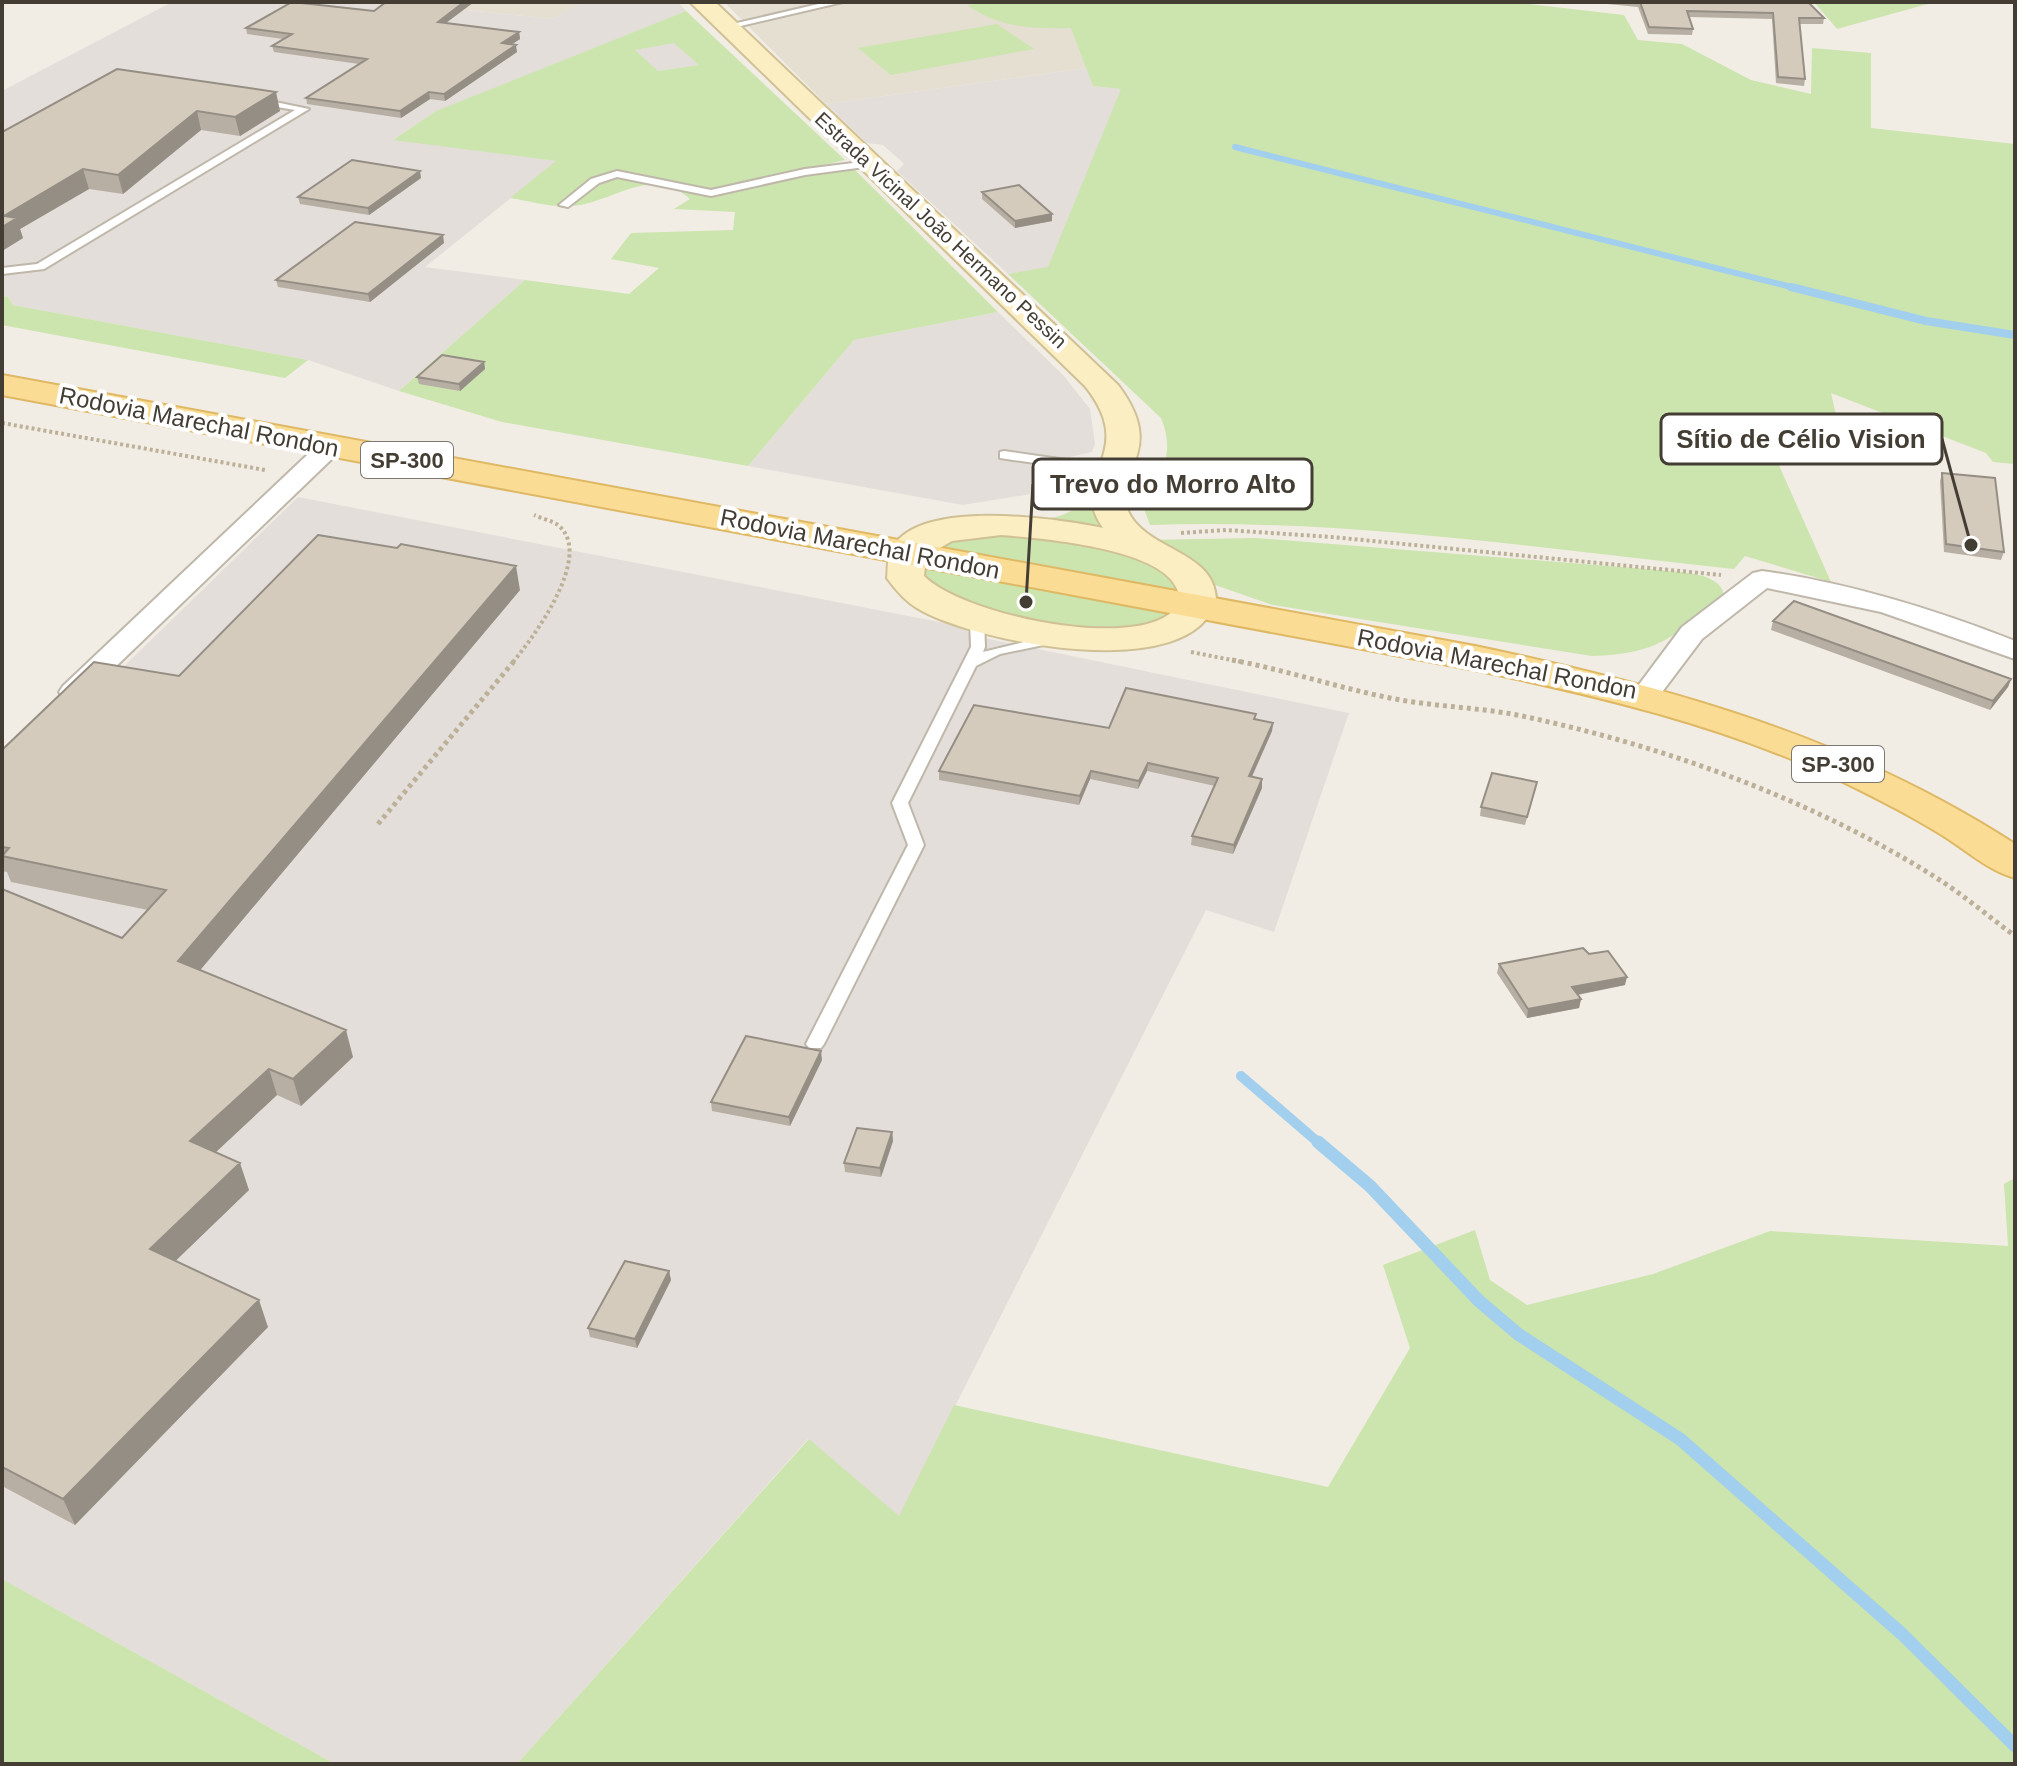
<svg xmlns="http://www.w3.org/2000/svg" width="2017" height="1766" viewBox="0 0 2017 1766" font-family="Arial,sans-serif">
	<style>
		.residential { fill: #e5dfd2 }
		.industrial { fill: #e3ded9 }
		.green { fill: #cce4ae; fill-rule: evenodd }
		.lines { fill: none; stroke-linecap: round; stroke-linejoin: round }
		.stream-far3 { stroke: #a1cfed; stroke-width: 6 }
		.stream-far2 { stroke: #a1cfed; stroke-width: 8 }
		.stream-far1 { stroke: #a1cfed; stroke-width: 10 }
		.stream { stroke: #a1cfed; stroke-width: 13 }
		.lane-casing { stroke: #bfb7aa; stroke-width: 4 }
		.street-casing { stroke: #bfb7aa; stroke-width: 4 }
		.secondary-casing { stroke: #d0c095; stroke-width: 4 }
		.primary-casing { stroke: #deb865; stroke-width: 4 }
		.path-far1 { stroke: #bdb099; stroke-width: 4; stroke-dasharray: 3 3; stroke-linecap: butt }
		.path { stroke: #bdb099; stroke-width: 5; stroke-dasharray: 4 4; stroke-linecap: butt }
		.lane { fill: #fff; fill-rule: evenodd }
		.street { fill: #fff; fill-rule: evenodd }
		.secondary { fill: #fceec3; fill-rule: evenodd }
		.primary { fill: #fadc94; fill-rule: evenodd }
		.wall { fill: #b7afa3 }
		.shaded-wall { fill: #958e84 }
		.building { fill: #d5cbbd; stroke: #958e84; stroke-width: 2 }
		.labels { text-anchor: middle; stroke-width: 8; stroke-linejoin: round; paint-order: stroke }
		.far-street-label { font-size: 20px; fill: #433d34; stroke: #fff }
		.shield { fill: #fff; stroke: #7b7771; stroke-width: 2 }
		.shield-label { font-size: 22px; font-weight: bold; fill: #433d34 }
		.street-label { font-size: 24px; fill: #433d34; stroke: #fff }
		.leader { fill: none; stroke: #433d34; stroke-width: 3 }
		.callout-dot { fill: #433d34; stroke: #fff; stroke-width: 3 }
		.callout { fill: #fff; stroke: #433d34; stroke-width: 3 }
		.callout-label { font-size: 26px; text-anchor: middle; font-weight: bold; fill: #433d34 }
	</style>
	<rect width="100%" height="100%" fill="#f1ede4"/>
	<path class="residential" d="M393 2H582L553 19Z
		M724 2H1062L1087 68 826 104Z"/>
	<path class="industrial" d="M172 2H393L553 19 582 2H678L686 11 437 111 394 139 557 161 425 267 525 280 399 391 308 360 13 305 8 297 2 296V91Z
		M674 42 700 65 658 71 634 50Z
		M1087 68 1093 86 1122 89 1048 268 1008 274 897 171 904 164 900 160 883 145 867 143 826 104Z
		M998 312 1064 376 1090 409 1095 444 1092 452 1070 457 1064 470 1079 477 1074 487 963 505 748 466 854 340Z
		M298 497 965 627 970 635 1349 713 1274 932 1206 910 899 1517 808 1439 517 1764H335L2 1579V785Z"/>
	<path class="green" d="M986 2H1512L1624 15 1638 40 1682 44 1751 80 1811 94 1812 48 1871 53V128L2015 144V464L1993 462 1986 453 1831 393 1846 460 1773 452 1831 582 1745 556 1734 569C1541 549 1344 518 1150 525L1143 506C1161 475 1176 454 1161 418L1008 274 1048 267 1121 89 1093 86 1071 28C1032 29 1000 28 967 5Z
		M1814 2H1935L1837 29Z
		M686 11 845 160 804 170 808 175 855 170 998 312 854 340 748 466 502 422 399 391 525 280 629 294 659 268 611 259 631 233 733 230 735 212 674 209 690 199C651 164 613 203 572 206 553 208 530 201 510 198L556 161 393 140 436 111ZM674 43 699 65 658 71 635 50Z
		M997 24 1034 49 891 75 858 48Z
		M2 296 8 297 13 305 308 360 285 378 2 325Z
		M1100 498 1188 590 1162 625 1081 633 939 600 917 568 936 542 1060 516Z
		M1256 538 1659 570C1678 573 1720 571 1724 595 1674 636 1660 654 1592 656L1273 605 1215 585 1145 540Z
		M2015 1178V1764H517L809 1439 899 1516 954 1405 1328 1487 1410 1348 1383 1265 1475 1230 1490 1280 1527 1305 1653 1274 1770 1231 2008 1246 2004 1184Z
		M2 1579 335 1764H2Z"/>
	<g class="lines">
		<path class="stream-far3" d="M1235 147 1799 289"/>
		<path class="stream-far2" d="M1791 287 1926 321 2015 335"/>
		<path class="stream-far1" d="M1241 1076 1320 1144"/>
		<path class="stream" d="M1318 1142 1370 1186 1479 1301 1518 1334 1680 1439 1902 1634 2015 1746"/>
		<g class="lane-casing">
			<path id="lane" d="M827 2H843L728 29 724 26Z
				M256 98 309 109 44 269 2 274V268L37 264 295 110 253 103 251 101Z
				M869 161 872 162V166L805 175 711 196 617 177 599 183 568 207 559 205 591 179 617 171 711 190 805 169Z
				M1004 451 1116 467 1122 471 1116 475 1000 458V452Z
				M977 615 984 619 985 647 983 652 1053 635 1060 639 1058 642 1000 654 976 666 908 803 924 845 824 1044 821 1048H809L806 1044 908 845 892 803 971 647 970 619Z"/>
		</g>
		<g class="street-casing">
			<path id="street" d="M331 439 340 441 343 446 340 451 83 698H63L59 692 63 686 322 441Z
				M1762 571C1850 583 1933 609 2015 641V659L1881 612 1767 588 1702 639 1656 700H1636L1632 694 1682 627 1753 573Z"/>
		</g>
		<g class="secondary-casing">
			<path id="secondary" d="M690 2H715L1118 385C1170 454 1110 470 1128 511 1146 551 1214 550 1216 599 1195 687 972 642 917 608 905 601 895 589 887 578 888 570 887 560 890 553 911 496 1059 519 1103 528 1065 474 1141 456 1085 386ZM1001 535C1040 538 1161 548 1177 589 1182 600 1177 609 1168 615 1122 648 962 614 924 576L926 556 952 541Z"/>
		</g>
		<g class="primary-casing">
			<path id="primary" d="M2 375 1475 646C1666 686 1850 737 2015 844V878C1986 870 1963 847 1937 832 1904 812 1870 795 1835 778 1721 725 1598 696 1475 670L2 395Z"/>
		</g>
		<path class="path-far1" d="M2 423 265 470
			M1181 533 1226 530 1332 537 1721 575
			M1191 652 1242 662
			M513 662C533 638 595 555 558 525 552 521 541 518 534 515"/>
		<path class="path" d="M1232 660C1285 670 1336 687 1390 698 1434 707 1479 707 1522 716 1664 746 1808 798 1932 875 1961 893 1988 916 2015 936
			M378 824 515 660"/>
		<use href="#lane" class="lane"/>
		<use href="#street" class="street"/>
		<use href="#secondary" class="secondary"/>
		<use href="#primary" class="primary"/>
	</g>
	<path class="wall" d="M386 2H474L446 23 519 32 520 39 511 45 517 52 445 101 430 99 401 118 307 104 306 98 359 64 274 52 272 46 283 39 247 34 246 28 374 11Z
		M1587 2H1808L1824 18 1823 24H1799L1805 79 1804 86 1776 83 1772 19 1689 17 1693 29 1692 35 1648 34 1638 7Z
		M117 69 280 111 240 136 201 130 123 194 89 189 20 229 23 238 2 251V132Z
		M421 178 369 215 300 204 298 197Z
		M982 192 1052 221 1015 228 982 199Z
		M444 243 370 302 278 287 276 280Z
		M484 362 485 369 460 391 419 384 417 377Z
		M1942 473 2004 552 2001 560 1944 552 1940 481Z
		M520 590 200 970 353 1057 301 1106 277 1095 215 1152 249 1190 175 1261 268 1327 75 1525 2 1486V889L122 938 148 910 11 882 7 872 2 871V750L179 676Z
		M1773 621 2011 679 2008 687 1990 710 1771 630Z
		M1255 719 1273 723 1272 731 1252 777 1262 788 1233 854 1191 845 1192 836 1215 786 1147 771 1138 789 1090 779 1079 805 939 780V771L1109 728Z
		M1537 782 1525 825 1480 816 1481 807Z
		M1499 964 1625 985 1578 995 1581 999 1579 1008 1527 1018 1497 973Z
		M822 1060 790 1126 712 1111 711 1102Z
		M892 1132 893 1141 881 1177 845 1172 844 1163Z
		M669 1271 671 1280 637 1348 590 1337 588 1328Z"/>
	<path class="shaded-wall" d="M464 2H474L439 28 438 22Z
		M519 32 520 39 503 50 502 43Z
		M516 45 517 52 445 101 444 94Z
		M276 92 280 111 240 136 235 117Z
		M429 92 430 99 401 118 400 111Z
		M197 111 201 130 123 194 118 175Z
		M83 169 89 189 20 229 23 238 2 251V227L4 216Z
		M420 171 421 178 369 215 368 208Z
		M1052 214V221L1015 228V221Z
		M443 235 444 243 370 302 368 294Z
		M484 362 485 369 460 391 459 384Z
		M516 566 520 590 186 987 178 961Z
		M2011 679 2008 687 1990 710 1993 701Z
		M1273 723 1272 731 1248 785 1249 776Z
		M1148 763 1147 771 1138 789 1139 781Z
		M1091 771 1090 779 1079 805 1080 796Z
		M1262 779V788L1233 854 1234 845Z
		M1627 977 1625 985 1570 996 1572 987Z
		M1581 999 1579 1008 1527 1018 1528 1009Z
		M346 1030 353 1057 301 1106 293 1079Z
		M821 1051 822 1060 790 1126 789 1117Z
		M269 1069 277 1095 199 1168 190 1141Z
		M892 1132 893 1141 881 1177 880 1168Z
		M240 1163 249 1190 160 1276 150 1249Z
		M669 1271 671 1280 637 1348 635 1339Z
		M259 1300 268 1327 75 1525 63 1499Z"/>
	<path class="building" d="M292 2 374 11 386 2H464L438 22 519 32 502 43 516 45 444 94 429 92 400 111 306 98 367 59 272 46 292 34 246 28Z
		M1640 2H1808L1824 18H1799L1805 79 1778 77 1773 13 1687 11 1693 29 1649 27Z
		M117 69 276 92 235 117 197 111 118 175 83 169 4 216 17 218 2 227V132Z
		M352 160 420 171 368 208 298 197Z
		M1019 185 1052 214 1015 221 982 192Z
		M355 222 443 235 368 294 276 280Z
		M442 355 484 362 459 384 417 377Z
		M1942 473 1995 478 2004 552 1946 544Z
		M318 535 397 548 401 544 516 566 178 961 346 1030 293 1079 269 1069 190 1141 240 1163 150 1249 259 1300 63 1499 2 1467V889L122 938 166 890 2 856 9 848 2 847V750L94 662 179 676Z
		M1794 601 2011 679 1993 701 1773 621Z
		M1126 688 1256 714 1254 719 1273 723 1249 776 1262 779 1234 845 1192 836 1218 778 1148 763 1139 781 1091 771 1080 796 939 771 974 705 1109 728Z
		M1492 773 1537 782 1527 817 1481 807Z
		M1583 948 1589 954 1608 951 1627 977 1572 987 1581 999 1528 1009 1499 964Z
		M746 1036 821 1051 789 1117 711 1102Z
		M857 1128 892 1132 880 1168 844 1163Z
		M625 1261 669 1271 635 1339 588 1328Z"/>
	<g class="labels">
		<g class="far-street-label">
			<text transform="translate(941 230) rotate(43)" y="7">Estrada Vicinal João Hermano Pessin</text>
		</g>
		<g class="shield">
			<rect x="361" y="442" width="92" height="36" rx="6"/>
			<rect x="1792" y="746" width="92" height="36" rx="6"/>
		</g>
		<g class="shield-label">
			<text x="407" y="468">SP-300</text>
			<text x="1838" y="772">SP-300</text>
		</g>
		<g class="street-label">
			<text transform="translate(199 422) rotate(11)" y="8">Rodovia Marechal Rondon</text>
			<text transform="translate(860 544) rotate(11)" y="8">Rodovia Marechal Rondon</text>
			<text transform="translate(1497 664) rotate(11)" y="8">Rodovia Marechal Rondon</text>
		</g>
	</g>
	<path class="leader" d="M1971 545L1942 439M1026 602L1033 484"/>
	<g class="callout-dot">
		<circle cx="1971" cy="545" r="8"/>
		<circle cx="1026" cy="602" r="8"/>
	</g>
	<g class="callout">
		<rect x="1661" y="414" width="281" height="50" rx="8"/>
		<rect x="1033" y="459" width="279" height="50" rx="8"/>
	</g>
	<g class="callout-label">
		<text x="1801" y="448">Sítio de Célio Vision</text>
		<text x="1173" y="493">Trevo do Morro Alto</text>
	</g>
	<rect width="2017" height="1766" fill="none" stroke="#433d34" stroke-width="8"/>
</svg>
